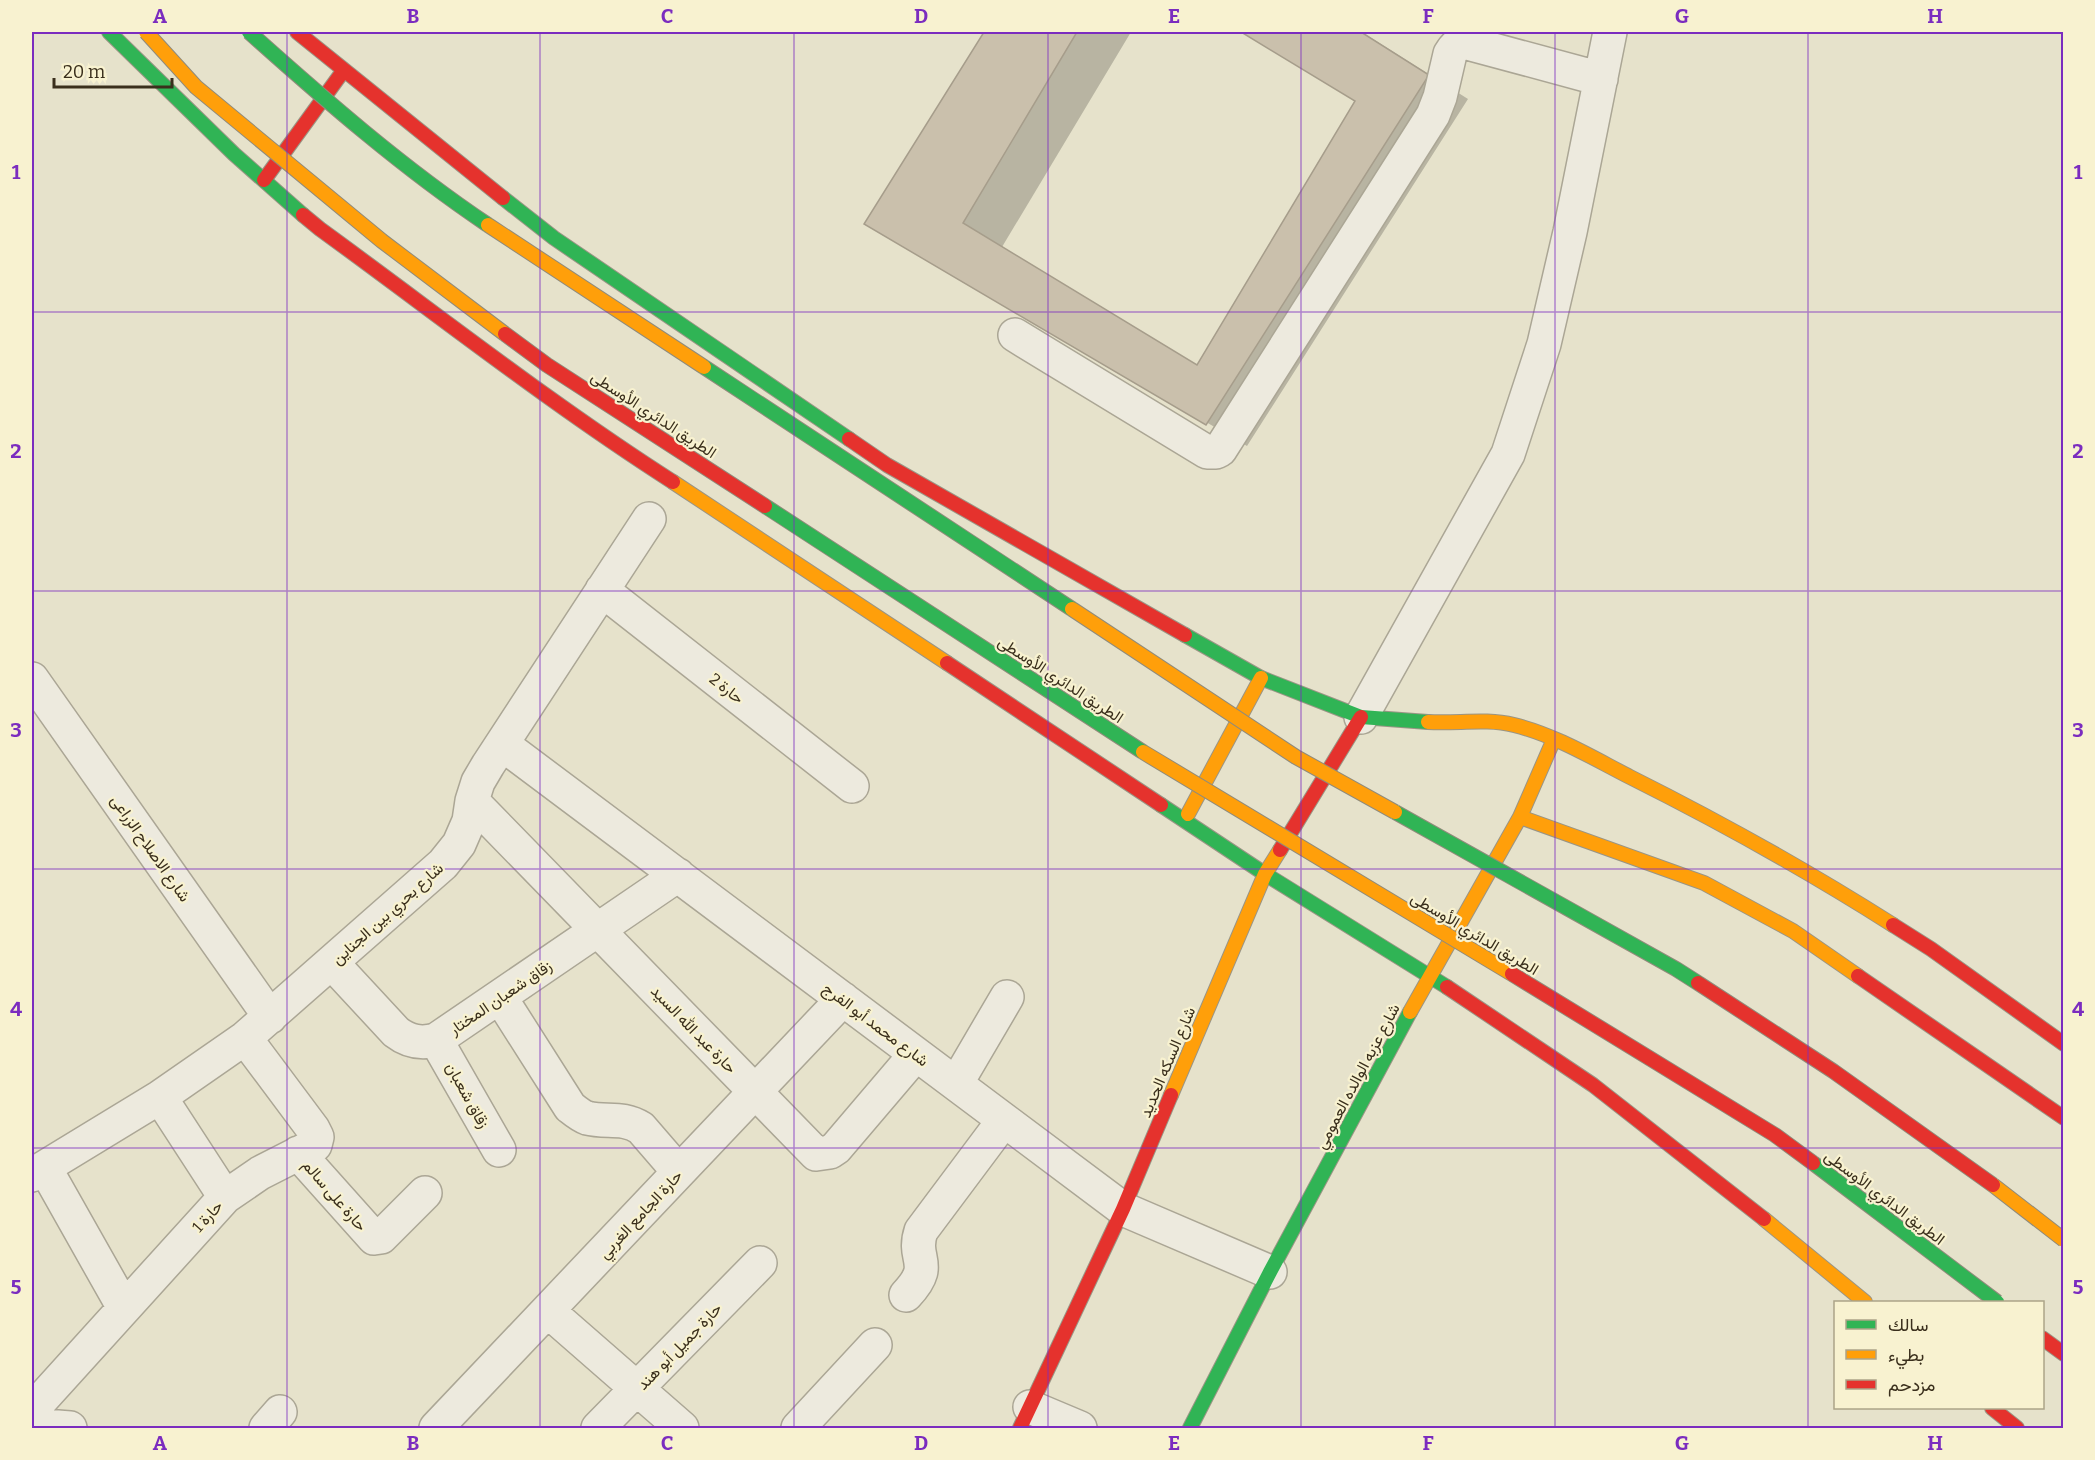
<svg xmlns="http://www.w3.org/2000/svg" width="2095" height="1460" viewBox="0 0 2095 1460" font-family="Bitter,Vazirmatn,serif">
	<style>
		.shadow { fill: #0003 }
		.building { fill: #cac0ac; stroke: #a69d8b; stroke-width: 1.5 }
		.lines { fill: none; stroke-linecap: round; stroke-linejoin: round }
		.street-casing { stroke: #aba695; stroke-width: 36 }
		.fast-casing { stroke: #9a9585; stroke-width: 16 }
		.slow-casing { stroke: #9a9585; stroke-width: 16 }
		.jam-casing { stroke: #9a9585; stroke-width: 16 }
		.street { stroke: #edeade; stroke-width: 33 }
		.fast { stroke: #30b455; stroke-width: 14 }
		.slow { stroke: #ff9f0a; stroke-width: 14 }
		.jam { stroke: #e5322d; stroke-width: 14 }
		.fast-bridge-casing { stroke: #908b7b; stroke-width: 16; stroke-linecap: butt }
		.slow-bridge-casing { stroke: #908b7b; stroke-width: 16; stroke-linecap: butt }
		.jam-bridge-casing { stroke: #908b7b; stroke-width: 16; stroke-linecap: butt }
		.fast-bridge { stroke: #30b455; stroke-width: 14 }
		.slow-bridge { stroke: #ff9f0a; stroke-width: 14 }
		.jam-bridge { stroke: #e5322d; stroke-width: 14 }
		.grid { fill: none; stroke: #7b2cbf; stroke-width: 1.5; stroke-opacity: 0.55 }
		.labels { text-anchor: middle; stroke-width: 4.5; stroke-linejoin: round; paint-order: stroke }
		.street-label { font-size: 16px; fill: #3a2f1c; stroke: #f8f2d0 }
		.neatline { fill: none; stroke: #7b2cbf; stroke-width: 2 }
		.grid-label { font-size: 20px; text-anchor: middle; font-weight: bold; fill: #7b2cbf }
	</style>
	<rect width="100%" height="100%" fill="#e6e2cb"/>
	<path class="shadow" d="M986 32H1131L1002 247 1198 366 1357 100 1244 32H1362L1468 99 1247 446 866 223Z"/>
	<path class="building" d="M984 32H1077L963 223 1197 365 1355 101 1241 32H1361L1429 75 1206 425 864 224Z"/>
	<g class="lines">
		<g class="street-casing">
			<path id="street" d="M1015 335 1207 452H1216L1220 450 1433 115 1440 97 1450 54C1454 47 1457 44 1464 42L1601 79
				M602 590 852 786
				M32 679 270 1017
				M1361 717 1508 454 1544 344 1570 232 1610 32
				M502 744 1123 1209 1270 1272
				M472 801 816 1154 830 1152 836 1148 916 1054
				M332 963 396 1032C409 1042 421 1044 436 1040L678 875
				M500 997 570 1107C575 1111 581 1116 587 1118 607 1123 622 1116 641 1128L679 1172
				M436 1040 499 1150
				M956 1084 1007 997
				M160 1097 225 1197
				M298 1153 374 1238 381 1237 425 1193
				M45 1168 124 1308
				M32 1175 160 1097 245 1038 443 864 459 844 469 821 472 801 478 782 488 765 649 519
				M906 1295C936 1263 911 1261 921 1231L1004 1120
				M548 1311 682 1428
				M1030 1407 1080 1428
				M32 1410 225 1197 260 1173 315 1145 317 1137 313 1129 245 1038
				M32 1425 70 1428
				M266 1428 280 1412
				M436 1428 843 999
				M598 1428 760 1263
				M798 1428 875 1345"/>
		</g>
		<g class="fast-casing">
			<path id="fast" d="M109 32 234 154 303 215
				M503 198 554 238 849 439
				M1185 635 1261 678 1361 717 1428 722
				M1161 805 1265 874 1447 987
				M1190 1428 1270 1272 1410 1012"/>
		</g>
		<g class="slow-casing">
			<path id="slow" d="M673 482 947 663
				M1428 722C1457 724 1485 718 1514 725 1555 735 1593 758 1630 777 1720 822 1808 871 1893 925
				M1188 814 1261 678
				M1520 817 1704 883 1793 931 1858 976
				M1410 1012 1520 817 1554 739
				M1171 1095 1265 874 1280 850
				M1764 1219 1865 1302"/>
		</g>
		<g class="jam-casing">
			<path id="jam" d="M297 32 503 198
				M264 180 341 74
				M303 215 320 229C437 314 551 404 673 482
				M849 439 887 465 1185 635
				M947 663 1161 805
				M1280 850 1361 717
				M1893 925 1931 949 2064 1044
				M1858 976 2064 1118
				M1447 987 1593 1085 1764 1219
				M2042 1338 2064 1354
				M1992 1408 2017 1428
				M1020 1428 1123 1209 1171 1095"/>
		</g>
		<use href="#street" class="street"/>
		<use href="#fast" class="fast"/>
		<use href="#slow" class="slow"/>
		<use href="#jam" class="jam"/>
		<g class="fast-bridge-casing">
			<path id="fast-bridge" d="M249 32C325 100 403 168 488 225
				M704 367 1072 609
				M765 506 1143 752
				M1395 812 1676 969 1698 983
				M1813 1163 1997 1302"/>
		</g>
		<g class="slow-bridge-casing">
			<path id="slow-bridge" d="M146 32 196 87 382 241 505 334
				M488 225 704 367
				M1072 609 1296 757 1395 812
				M1143 752 1512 974
				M1993 1185 2064 1240"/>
		</g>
		<g class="jam-bridge-casing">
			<path id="jam-bridge" d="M505 334 547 365 765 506
				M1512 974 1775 1135 1813 1163
				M1698 983 1833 1071 1993 1185"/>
		</g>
		<use href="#fast-bridge" class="fast-bridge"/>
		<use href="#slow-bridge" class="slow-bridge"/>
		<use href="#jam-bridge" class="jam-bridge"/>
	</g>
	<path class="grid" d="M287 32V1428M540 32V1428M794 32V1428M1048 32V1428M1301 32V1428M1555 32V1428M1808 32V1428M32 312H2064M32 591H2064M32 869H2064M32 1148H2064"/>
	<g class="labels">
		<g class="street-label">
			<text transform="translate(654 414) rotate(33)" y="6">الطريق الدائري الأوسطى</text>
			<text transform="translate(1061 679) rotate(33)" y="6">الطريق الدائري الأوسطى</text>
			<text transform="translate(727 688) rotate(38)" y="6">حارة 2</text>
			<text transform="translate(151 848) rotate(55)" y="6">شارع الاصلاح الزراعى</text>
			<text transform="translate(387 913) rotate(-42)" y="6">شارع بحري بين الجناين</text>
			<text transform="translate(1475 933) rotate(31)" y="6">الطريق الدائري الأوسطى</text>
			<text transform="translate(500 997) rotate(-34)" y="6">زقاق شعبان المختار</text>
			<text transform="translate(876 1024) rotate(37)" y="6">شارع محمد أبو الفرج</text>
			<text transform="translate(694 1029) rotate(46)" y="6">حارة عبد الله السيد</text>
			<text transform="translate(1167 1062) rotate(-67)" y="6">شارع السكه الحديد</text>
			<text transform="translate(1357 1076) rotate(-62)" y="6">شارع عزبه الوالده العمومي</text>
			<text transform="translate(468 1095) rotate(61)" y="6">زقاق شعبان</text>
			<text transform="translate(335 1195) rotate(49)" y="6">حارة على سالم</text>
			<text transform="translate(1885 1197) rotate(37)" y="6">الطريق الدائري الأوسطى</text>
			<text transform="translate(640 1214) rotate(-47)" y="6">حارة الجامع الغربي</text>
			<text transform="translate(207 1216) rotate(-48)" y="6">حارة 1</text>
			<text transform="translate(679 1346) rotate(-46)" y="6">حارة جميل أبو هند</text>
		</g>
	</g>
	<rect width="2095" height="1460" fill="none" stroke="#f8f2d0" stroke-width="66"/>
	<rect x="1834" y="1301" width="210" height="108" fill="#f8f2d0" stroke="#aca488" stroke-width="1.5"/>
	<rect x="1846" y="1320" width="30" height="9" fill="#30b455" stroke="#aca488" stroke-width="1.5"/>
	<text x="1888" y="1331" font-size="18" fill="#3a2f1c">سالك</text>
	<rect x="1846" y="1350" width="30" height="9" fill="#ff9f0a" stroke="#aca488" stroke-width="1.5"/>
	<text x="1888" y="1361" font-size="18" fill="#3a2f1c">بطيء</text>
	<rect x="1846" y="1380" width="30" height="9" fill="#e5322d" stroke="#aca488" stroke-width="1.5"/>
	<text x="1888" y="1391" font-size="18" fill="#3a2f1c">مزدحم</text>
	<path d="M54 78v9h118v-9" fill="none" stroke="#3a2f1c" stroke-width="3"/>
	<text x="63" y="78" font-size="18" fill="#3a2f1c" stroke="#f8f2d0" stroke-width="4.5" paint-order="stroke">20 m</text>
	<rect x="33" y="33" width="2029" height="1394" class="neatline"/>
	<g class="grid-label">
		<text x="160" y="23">A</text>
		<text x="413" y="23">B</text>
		<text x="667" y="23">C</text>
		<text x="921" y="23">D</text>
		<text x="1174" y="23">E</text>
		<text x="1428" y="23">F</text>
		<text x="1682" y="23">G</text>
		<text x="1935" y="23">H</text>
		<text x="16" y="179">1</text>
		<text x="2078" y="179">1</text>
		<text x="16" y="458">2</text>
		<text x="2078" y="458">2</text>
		<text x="16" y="737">3</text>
		<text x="2078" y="737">3</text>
		<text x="16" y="1016">4</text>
		<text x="2078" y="1016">4</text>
		<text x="16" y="1294">5</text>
		<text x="2078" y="1294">5</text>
		<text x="160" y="1450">A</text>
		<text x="413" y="1450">B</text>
		<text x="667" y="1450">C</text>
		<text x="921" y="1450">D</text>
		<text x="1174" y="1450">E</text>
		<text x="1428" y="1450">F</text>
		<text x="1682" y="1450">G</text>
		<text x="1935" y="1450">H</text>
	</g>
</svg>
